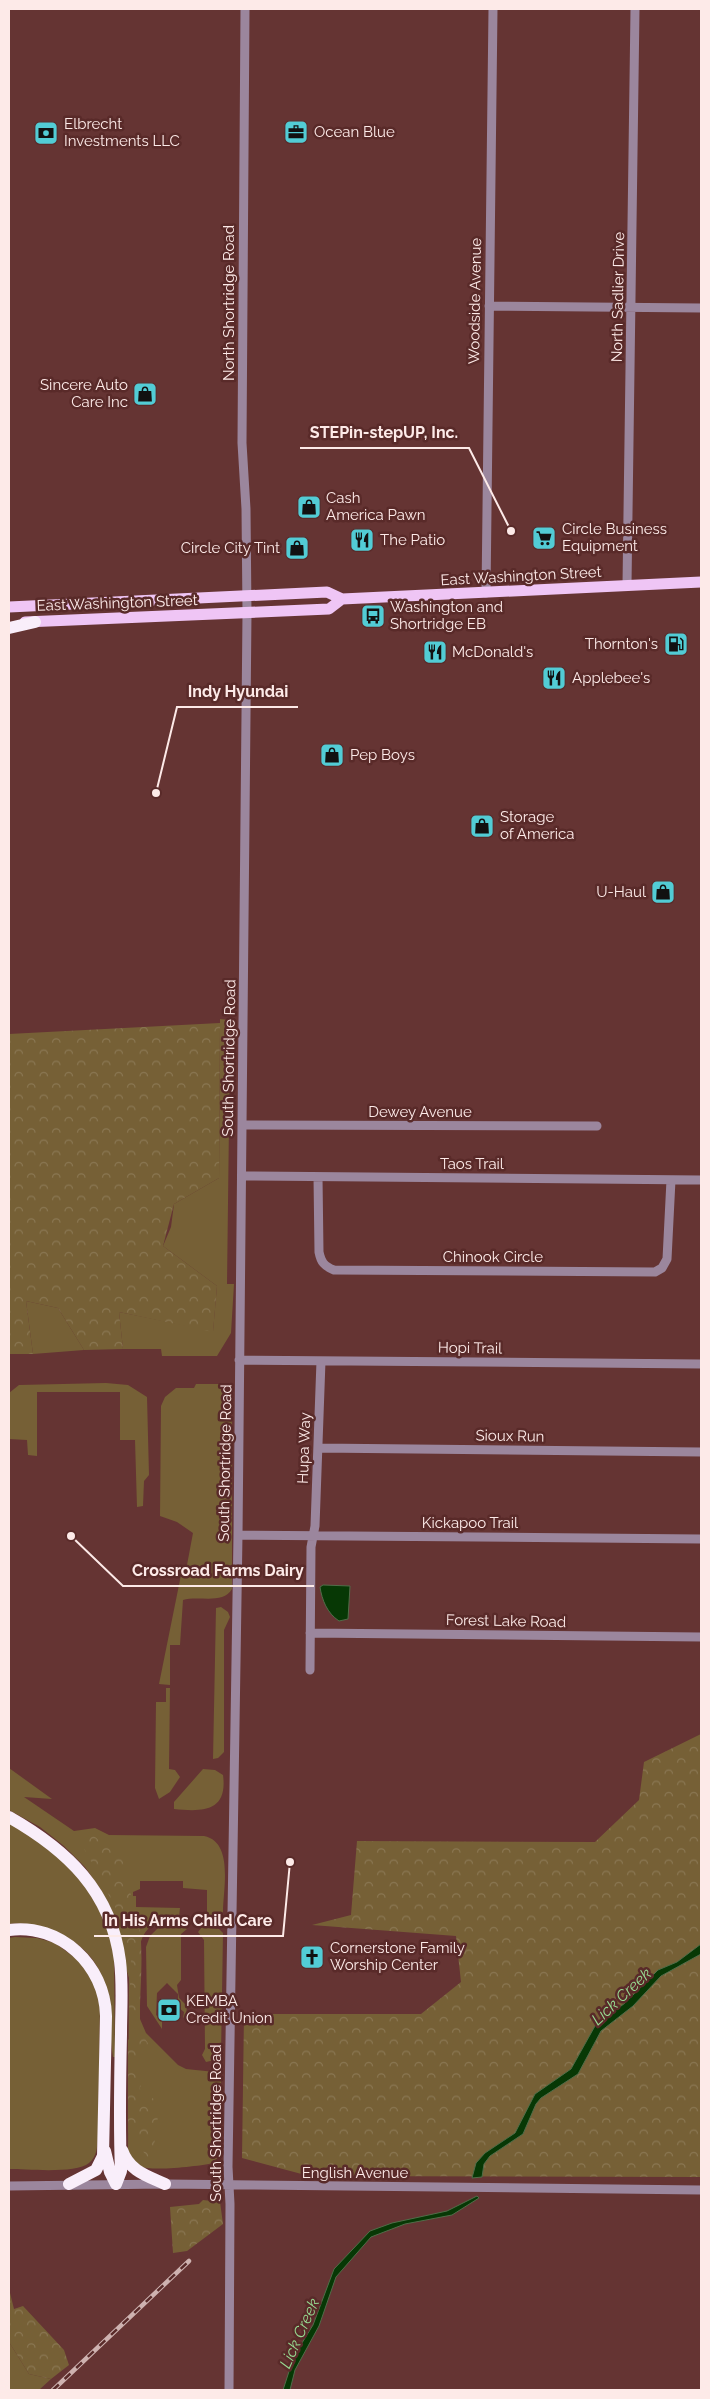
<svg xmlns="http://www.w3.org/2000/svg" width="710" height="2399" viewBox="0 0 710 2399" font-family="Raleway,sans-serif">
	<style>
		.grass { fill: #766036 }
		.forest { fill: url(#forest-crowns) }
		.water { fill: #073805; stroke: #516d49 }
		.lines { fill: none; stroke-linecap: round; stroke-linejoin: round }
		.minor { stroke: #9b869d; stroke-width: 9 }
		.major { stroke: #efc5f5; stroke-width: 11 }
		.highway { stroke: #f9eefa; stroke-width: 12 }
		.rail-casing { stroke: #ceb2b0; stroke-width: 4.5 }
		.rail { stroke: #592a29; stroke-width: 2.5; stroke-dasharray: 8; stroke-linecap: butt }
		.labels { text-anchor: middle; stroke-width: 5; stroke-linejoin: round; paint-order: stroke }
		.poi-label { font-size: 15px; fill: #fdeae8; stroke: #592a29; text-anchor: start }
		.street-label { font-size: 15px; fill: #fdeae8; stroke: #592a29 }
		.water-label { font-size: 16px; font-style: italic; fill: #98dc92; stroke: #592a29 }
		.leader { fill: none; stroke: #fdeae8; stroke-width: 2 }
		.callout-dot { fill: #fdeae8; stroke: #592a29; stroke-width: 2 }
		.callout-label { font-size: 16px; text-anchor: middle; font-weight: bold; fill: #fdeae8; stroke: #592a29; stroke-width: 5; stroke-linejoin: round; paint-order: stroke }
	</style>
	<defs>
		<pattern id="forest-crowns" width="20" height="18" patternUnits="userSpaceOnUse" patternTransform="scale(1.25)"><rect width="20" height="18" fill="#766036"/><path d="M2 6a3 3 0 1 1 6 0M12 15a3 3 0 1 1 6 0" fill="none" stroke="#8a7753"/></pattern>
	</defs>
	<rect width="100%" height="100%" fill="#653433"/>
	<path class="grass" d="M220 1019 230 1020C236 1027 235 1036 230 1042L227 1284H234L231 1333 217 1356H162L161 1349H123L119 1312 213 1331 217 1286 163 1246 171 1227 174 1204 219 1178Z
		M26 1301 58 1308 84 1350 33 1354Z
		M106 1383 128 1385 147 1397 149 1475 144 1481 143 1506 137 1507 135 1440H120V1392H37V1456L28 1455 27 1440 9 1439V1393L19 1385Z
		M196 1384H221L232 1423V1589C223 1605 198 1595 183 1600L180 1645H170V1685L159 1684 181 1575 187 1565 193 1533 177 1522 160 1516 161 1406 165 1397 176 1388H194Z
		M221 1607 228 1612 230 1617 224 1630V1752L218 1758 213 1759 216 1608Z
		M166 1688H170L169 1769 175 1770 180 1777 170 1792 159 1799 155 1788 156 1702H166Z
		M9 1768 52 1799 24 1797 74 1831 95 1828 109 1835 204 1836C234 1842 223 1890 223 1912L215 1919 207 1915V1890L183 1888V1881H140V1889L133 1892V1896H136V1907L180 1908 179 1918C159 1918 145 1925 140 1945V2019L146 2033 178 2065 186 2069 215 2072 221 2078 220 2153 214 2163C201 2166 150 2172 140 2166 135 2163 131 2156 128 2151L129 1978 101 1890 85 1867 64 1846 40 1827 9 1810Z
		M203 1769 215 1770 223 1775C228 1812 202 1812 174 1809V1802Z
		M9 1821 42 1839 77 1872 102 1913 114 1950 115 2057H113C109 2033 110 1998 102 1977 90 1942 45 1920 9 1924Z
		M176 1924 187 1929 181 1934V1980L177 1985 179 1998 187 2006 186 2015 183 2018 184 2012 178 2007V1994L167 1983 157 1993 156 2015 162 2021V2029L147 2006 146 1947 150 1936 159 1927Z
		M202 1927 219 1929 223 1933 221 2055 219 2059 206 2062 202 2055 205 2049 204 1940 198 1932Z
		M15 1937 37 1938 55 1943 78 1960 95 1983 100 2006 98 2138C97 2147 97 2157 89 2163 76 2174 27 2169 9 2169V1938Z
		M9 2342 29 2374 51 2379 39 2390H9Z"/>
	<path class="forest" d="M220 1023 219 1178 174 1204 163 1246 217 1286 213 1332 119 1312 123 1349 84 1350 58 1308 26 1301 33 1354H9V1034Z
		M701 1734V2177L309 2176 242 2158 244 2014H421L461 1982 456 1936 312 1925 351 1915 357 1841 595 1842 639 1800 644 1762Z
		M91 1834 130 1863 118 1878C150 1903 140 1974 140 2012L129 2009 131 1959 120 1916 80 1841Z
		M134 2034 144 2037 151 2048 138 2062 141 2086 139 2088 155 2100 158 2116 152 2163 128 2132V2040Z
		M203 2200 220 2202 223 2224 187 2251 173 2253 170 2207 199 2204Z
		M9 2289 14 2309 23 2306 64 2350 69 2365 51 2379 29 2374 9 2342Z"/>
	<path class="water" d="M323 1585 350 1586 348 1619 339 1621C327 1613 322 1600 320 1587Z
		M701 1944V1954L661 1976 633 2006 601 2031 578 2074 541 2098 536 2104 523 2134 490 2156 484 2164 482 2177 472 2178 476 2163 485 2153 515 2133 535 2094 571 2069 595 2026 625 2003 658 1970 677 1962Z
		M477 2196 479 2198 452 2215 405 2224 371 2237 336 2277 319 2326 295 2370 290 2390H283L294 2356 313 2325 334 2269 370 2231 392 2223 447 2211Z"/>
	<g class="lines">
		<path class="minor" d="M489 306 701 308
			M627 585 635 9
			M486 593 493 9
			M242 1125 597 1126
			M242 1176 701 1180
			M318 1177 319 1252C321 1262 324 1266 334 1270L655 1272 662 1268 667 1259 671 1180
			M239 1360 701 1364
			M318 1448 701 1452
			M238 1535 701 1539
			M310 1633 701 1637
			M310 1670 311 1547 315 1526 321 1361
			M9 2186 165 2184 701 2190
			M229 2390 230 2204 228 2167 238 1535 247 613 246 509 242 443 245 9"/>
		<path class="major" d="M9 607 327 592 342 599 701 582
			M25 622 329 609 342 599"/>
		<path class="highway" d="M9 628 35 622
			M9 1817C67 1850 111 1891 120 1961 123 1985 121 2010 121 2034 120 2079 119 2125 121 2171L116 2184
			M9 1930C60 1923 105 1965 106 2016L103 2156 96 2170 69 2184
			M122 2150C129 2171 147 2176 165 2184
			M105 2151 110 2172 116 2184"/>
		<g class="rail-casing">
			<path id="rail" d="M53 2390 189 2261"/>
		</g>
		<use href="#rail" class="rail"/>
	</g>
	<defs>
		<g id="office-square" transform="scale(1.25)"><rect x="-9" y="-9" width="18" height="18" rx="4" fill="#52ccd5" stroke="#592a29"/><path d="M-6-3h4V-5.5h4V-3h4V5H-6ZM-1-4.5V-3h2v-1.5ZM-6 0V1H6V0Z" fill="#111"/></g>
		<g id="bank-square" transform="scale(1.25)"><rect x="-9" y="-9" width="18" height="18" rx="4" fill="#52ccd5" stroke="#592a29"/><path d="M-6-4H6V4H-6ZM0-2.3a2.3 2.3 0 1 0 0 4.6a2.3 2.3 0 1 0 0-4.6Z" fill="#111"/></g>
		<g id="shop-square" transform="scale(1.25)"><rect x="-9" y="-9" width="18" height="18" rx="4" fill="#52ccd5" stroke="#592a29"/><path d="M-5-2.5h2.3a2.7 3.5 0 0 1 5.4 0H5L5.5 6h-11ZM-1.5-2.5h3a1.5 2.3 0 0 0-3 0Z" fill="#111"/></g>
		<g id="supermarket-square" transform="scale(1.25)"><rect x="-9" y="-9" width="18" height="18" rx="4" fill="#52ccd5" stroke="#592a29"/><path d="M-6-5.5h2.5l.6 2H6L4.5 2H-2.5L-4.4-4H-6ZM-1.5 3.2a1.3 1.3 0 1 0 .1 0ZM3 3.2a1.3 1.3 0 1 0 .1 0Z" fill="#111"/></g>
		<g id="restaurant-square" transform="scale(1.25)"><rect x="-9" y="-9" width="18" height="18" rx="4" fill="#52ccd5" stroke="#592a29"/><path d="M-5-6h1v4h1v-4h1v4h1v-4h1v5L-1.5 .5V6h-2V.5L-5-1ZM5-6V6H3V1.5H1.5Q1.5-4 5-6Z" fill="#111"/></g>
		<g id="bus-square" transform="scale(1.25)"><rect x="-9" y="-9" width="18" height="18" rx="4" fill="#52ccd5" stroke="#592a29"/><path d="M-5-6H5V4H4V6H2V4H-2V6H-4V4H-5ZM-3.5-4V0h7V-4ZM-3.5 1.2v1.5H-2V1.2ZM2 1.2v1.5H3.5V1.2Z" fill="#111"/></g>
		<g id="fuel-square" transform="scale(1.25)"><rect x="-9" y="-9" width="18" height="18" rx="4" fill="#52ccd5" stroke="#592a29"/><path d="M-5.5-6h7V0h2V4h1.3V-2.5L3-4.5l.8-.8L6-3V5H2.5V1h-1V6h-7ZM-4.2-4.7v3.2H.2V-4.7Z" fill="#111"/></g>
		<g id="church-square" transform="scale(1.25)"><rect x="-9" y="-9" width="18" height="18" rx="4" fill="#52ccd5" stroke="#592a29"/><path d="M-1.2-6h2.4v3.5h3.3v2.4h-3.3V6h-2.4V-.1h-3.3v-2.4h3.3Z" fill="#111"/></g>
	</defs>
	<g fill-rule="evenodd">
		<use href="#office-square" x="296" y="132"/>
		<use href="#bank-square" x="46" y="133"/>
		<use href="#shop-square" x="145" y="394"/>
		<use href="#shop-square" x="309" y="507"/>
		<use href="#supermarket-square" x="544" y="538"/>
		<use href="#restaurant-square" x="362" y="540"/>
		<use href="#shop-square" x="297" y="548"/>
		<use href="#bus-square" x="373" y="616"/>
		<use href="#fuel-square" x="676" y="644"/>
		<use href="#restaurant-square" x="435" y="652"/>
		<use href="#restaurant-square" x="554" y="678"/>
		<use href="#shop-square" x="332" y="755"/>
		<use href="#shop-square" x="482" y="826"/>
		<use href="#shop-square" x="663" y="892"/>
		<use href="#church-square" x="312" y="1957"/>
		<use href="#bank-square" x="169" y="2010"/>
	</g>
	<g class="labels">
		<g class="poi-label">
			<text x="64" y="129">Elbrecht<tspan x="64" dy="17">Investments LLC</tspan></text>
			<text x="314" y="137">Ocean Blue</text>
			<text x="128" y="390" text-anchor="end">Sincere Auto<tspan x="128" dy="17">Care Inc</tspan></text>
			<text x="326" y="503">Cash<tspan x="326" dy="17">America Pawn</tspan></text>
			<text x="562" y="534">Circle Business<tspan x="562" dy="17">Equipment</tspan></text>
			<text x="380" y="545">The Patio</text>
			<text x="280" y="553" text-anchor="end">Circle City Tint</text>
			<text x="390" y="612">Washington and<tspan x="390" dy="17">Shortridge EB</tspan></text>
			<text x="658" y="649" text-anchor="end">Thornton's</text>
			<text x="452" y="657">McDonald's</text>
			<text x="572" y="683">Applebee's</text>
			<text x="350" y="760">Pep Boys</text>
			<text x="500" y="822">Storage<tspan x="500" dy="17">of America</tspan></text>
			<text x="646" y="897" text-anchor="end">U-Haul</text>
			<text x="330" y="1953">Cornerstone Family<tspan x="330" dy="17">Worship Center</tspan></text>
			<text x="186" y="2006">KEMBA<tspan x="186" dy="17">Credit Union</tspan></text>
		</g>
		<g class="street-label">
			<text transform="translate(618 297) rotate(-89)" y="5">North Sadlier Drive</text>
			<text transform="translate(475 301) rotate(-89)" y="5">Woodside Avenue</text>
			<text transform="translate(229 303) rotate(-90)" y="5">North Shortridge Road</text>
			<text transform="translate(521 576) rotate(-3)" y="5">East Washington Street</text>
			<text transform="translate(117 603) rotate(-2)" y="5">East Washington Street</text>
			<text transform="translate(229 1058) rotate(-89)" y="5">South Shortridge Road</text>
			<text x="420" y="1117">Dewey Avenue</text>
			<text x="472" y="1169">Taos Trail</text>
			<text x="493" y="1262">Chinook Circle</text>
			<text transform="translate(470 1348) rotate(1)" y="5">Hopi Trail</text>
			<text transform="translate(510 1436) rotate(1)" y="5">Sioux Run</text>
			<text transform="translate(304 1448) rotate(-88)" y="5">Hupa Way</text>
			<text transform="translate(225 1463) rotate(-89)" y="5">South Shortridge Road</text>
			<text x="470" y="1528">Kickapoo Trail</text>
			<text transform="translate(506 1621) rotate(1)" y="5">Forest Lake Road</text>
			<text transform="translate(216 2123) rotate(-90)" y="5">South Shortridge Road</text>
			<text x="355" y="2178">English Avenue</text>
		</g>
		<g class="water-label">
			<text transform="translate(621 1996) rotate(-43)" y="6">Lick Creek</text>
			<text transform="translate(299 2333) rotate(-66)" y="6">Lick Creek</text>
		</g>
	</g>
	<path class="leader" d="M511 531L469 448H300M156 793L177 707H298M71 1536L123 1586H314M290 1862L283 1936H94"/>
	<g class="callout-dot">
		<circle cx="511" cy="531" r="5"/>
		<circle cx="156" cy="793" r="5"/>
		<circle cx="71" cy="1536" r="5"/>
		<circle cx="290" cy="1862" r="5"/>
	</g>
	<g class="callout-label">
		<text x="384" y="438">STEPin-stepUP, Inc.</text>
		<text x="238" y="697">Indy Hyundai</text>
		<text x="218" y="1576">Crossroad Farms Dairy</text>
		<text x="188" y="1926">In His Arms Child Care</text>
	</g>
	<rect width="710" height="2399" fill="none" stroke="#fdeae8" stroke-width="20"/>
</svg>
